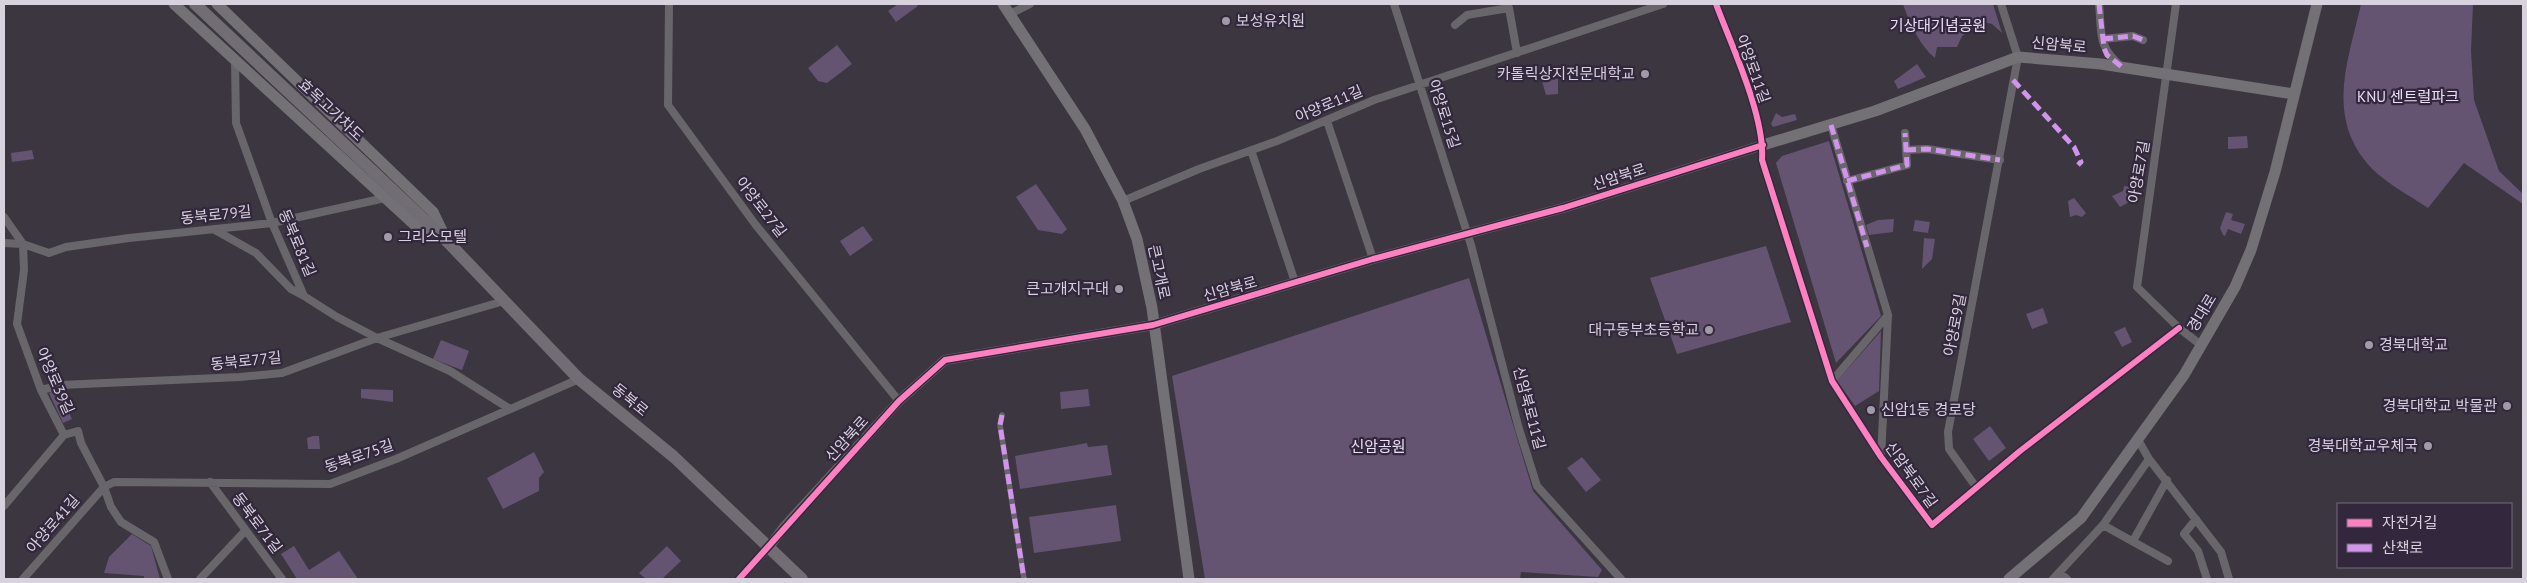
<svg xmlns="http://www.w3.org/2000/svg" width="2527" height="583" viewBox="0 0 2527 583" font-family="'PT Sans','Noto Sans KR',sans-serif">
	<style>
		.green { fill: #645371 }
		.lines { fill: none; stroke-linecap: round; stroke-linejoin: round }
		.pedestrian { stroke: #68666a; stroke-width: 5.5 }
		.minor { stroke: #68666a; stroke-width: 8 }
		.tertiary { stroke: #68666a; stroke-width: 10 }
		.secondary { stroke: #737076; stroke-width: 11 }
		.primary { stroke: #726d74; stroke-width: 12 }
		.primary-bridge { stroke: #726d74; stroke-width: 12 }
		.quiet { stroke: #d193ec; stroke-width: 5; stroke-dasharray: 10 5; stroke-linecap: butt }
		.cycleway-casing { stroke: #32273c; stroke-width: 9 }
		.cycleway { stroke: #ff80c0; stroke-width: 6 }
		.poi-dot { fill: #a19ba7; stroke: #32273c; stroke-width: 2 }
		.labels { text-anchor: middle; stroke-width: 4.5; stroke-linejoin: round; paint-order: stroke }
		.poi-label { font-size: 15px; fill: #d8d1de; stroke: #32273c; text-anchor: end }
		.park-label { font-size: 15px; fill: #ecdef9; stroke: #32273c }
		.street-label { font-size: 15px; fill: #d8d1de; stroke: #32273c }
	</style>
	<rect width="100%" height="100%" fill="#3c3641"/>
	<path class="green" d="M898 4H916L918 6 896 22 888 11Z
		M1903 4H1993L2002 33 1992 24 1984 22 1962 36 1957 47H1937L1935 58C1920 46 1909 22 1903 4Z
		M2361 4H2473L2471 51 2474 100 2499 171 2523 194V204L2464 163 2428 208C2409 195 2380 180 2366 162 2326 113 2349 58 2361 4Z
		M837 45 852 64 827 83 818 81 808 68Z
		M1917 64 1926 77 1898 89 1894 81Z
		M1544 69 1549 70V78L1558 79V94L1546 95 1539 71Z
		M1776 113 1782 117 1795 114 1797 120 1773 127 1771 124Z
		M2247 136 2248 148 2228 149V137Z
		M1829 141 1881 316 1836 363 1776 163 1782 156Z
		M32 150 34 159 12 162 11 153Z
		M1036 184 1067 229 1062 234 1038 230 1016 197Z
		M2124 186 2132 187 2131 201 2120 207 2112 196 2123 191Z
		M2074 198 2086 213 2082 217 2076 215 2070 217 2068 201Z
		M2226 212 2233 214 2231 220 2245 224 2241 234 2228 229 2225 236 2223 235 2220 228Z
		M1894 219 1893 232 1869 235 1866 225 1878 220Z
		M1915 220 1930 222 1928 233 1913 231Z
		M863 226 873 240 850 256 840 241Z
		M1924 238 1935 239 1932 259 1922 269Z
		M1766 246 1791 322 1677 354 1650 278Z
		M1469 278 1533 491 1602 570 1598 577 1521 572 1520 579H1205L1172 376Z
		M2043 308 2048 323 2032 329 2026 314Z
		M2125 327 2132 342 2122 347 2114 332Z
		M1881 331 1879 391 1855 406 1837 381Z
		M441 340 469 351 462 370 433 359Z
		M58 389 72 419 63 423 49 393Z
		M361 389 393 390V402L361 398Z
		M1088 389 1090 406 1061 409 1060 392Z
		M1990 426 2006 448 1989 461 1973 439Z
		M313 436H319L320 449H308L307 438Z
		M1087 443 1088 447 1107 445 1112 475 1020 489 1015 456Z
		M534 452 544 472 539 478V491L503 509 487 478Z
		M1582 457 1601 480 1586 492 1567 468Z
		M1116 505 1121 541 1034 553 1029 517Z
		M132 534 151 546 160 579H144V576L104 573 109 557Z
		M294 546 309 570 339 551 358 579H297L281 554Z
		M667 546 681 561 662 579H646L639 573Z"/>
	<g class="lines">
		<path class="pedestrian" d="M1002 415 1000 425 1024 579"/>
		<path class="minor" d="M669 4 668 105 755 224 899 401
			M1394 4 1471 245 1519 429 1537 486 1621 579
			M1716 4C1732 47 1765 116 1762 160L1832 381 1881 457 1932 525 2020 451 2179 328
			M2099 4C2102 33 2097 46 2121 66
			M2176 4 2137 287 2179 328 2201 345
			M1010 14 1030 4
			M1455 25 1467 15 1509 8 1517 53
			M2103 39 2133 36 2143 40
			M235 60 236 123 272 223 304 296 337 317 377 338 450 371 510 409
			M1327 121 1373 259
			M1831 125 1888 315 1881 457
			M1251 150 1295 282
			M1906 150 1927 149 2000 160
			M1847 181 1907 165 1905 133
			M1123 201 1199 169 1277 141 1374 100 1663 4
			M4 217 23 244 24 270 17 324 41 390 64 435 4 506
			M215 230 256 253 291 289 304 296
			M4 243 23 244 49 253 66 247 129 238 272 223 385 198
			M1832 381 1888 315
			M41 390 61 385 240 377 282 373 377 338 504 301
			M64 435 78 431 81 443 104 487 111 507 121 522 154 542 168 579
			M2149 459 2221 552 2229 579
			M210 482 282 579
			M1976 487 1949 449 1948 432 2018 57 2001 4
			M2196 519 2184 534 2198 551 2207 579
			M2103 525 2168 561
			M2133 541 2167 480
			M2059 573 2067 579
			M23 579 104 487 114 482 330 484 396 459 579 379
			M200 579 245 531
			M739 579 769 547
			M2053 579 2103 525 2149 459 2137 438"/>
		<path class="tertiary" d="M769 547 784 527 899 401 945 360 1153 325 1373 259 1563 208 1763 145"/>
		<path class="secondary" d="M174 4 418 228 443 238
			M217 4 433 212 445 237
			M1003 4 1085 129 1123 201 1137 239 1152 308 1189 579
			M1763 145 1875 111 2018 57 2101 64 2294 94
			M2009 579 2081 518 2184 375 2235 287 2251 250 2275 172 2317 4"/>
		<path class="primary" d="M445 239 579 379 674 457 802 579"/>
		<path class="primary-bridge" d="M195 4 445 239"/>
		<path class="quiet" d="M2099 4 2104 48 2107 55 2122 67
			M2103 39 2133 36 2143 40
			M2013 80 2074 147 2081 162 2078 165
			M1831 125 1867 247
			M1906 150 1927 149 2000 160
			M1847 181 1907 165 1905 133
			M1002 415 1000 425 1024 579"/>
		<g class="cycleway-casing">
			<path id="cycleway" d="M1716 4C1732 47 1765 116 1762 160L1832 381 1881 457 1932 525 2020 451 2179 328
				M739 579 899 401 945 360 1153 325 1373 259 1563 208 1763 145"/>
		</g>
		<use href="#cycleway" class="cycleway"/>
	</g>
	<g class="poi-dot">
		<circle cx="1226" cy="21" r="5"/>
		<circle cx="1645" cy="74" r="5"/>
		<circle cx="388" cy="237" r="5"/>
		<circle cx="1119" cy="289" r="5"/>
		<circle cx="1709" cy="330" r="5"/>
		<circle cx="2369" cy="345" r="5"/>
		<circle cx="2507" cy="406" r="5"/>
		<circle cx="1871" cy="410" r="5"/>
		<circle cx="2428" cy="446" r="5"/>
	</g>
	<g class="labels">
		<g class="poi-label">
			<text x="1236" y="26" text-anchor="start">보성유치원</text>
			<text x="1635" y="79">카톨릭상지전문대학교</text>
			<text x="398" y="242" text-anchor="start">그리스모텔</text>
			<text x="1109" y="294">큰고개지구대</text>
			<text x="1699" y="335">대구동부초등학교</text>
			<text x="2379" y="350" text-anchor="start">경북대학교</text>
			<text x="2497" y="411">경북대학교 박물관</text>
			<text x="1881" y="415" text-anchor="start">신암1동 경로당</text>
			<text x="2418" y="451">경북대학교우체국</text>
		</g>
		<g class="park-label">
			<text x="1938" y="31">기상대기념공원</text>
			<text x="2408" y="102">KNU 센트럴파크</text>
			<text x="1378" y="452">신암공원</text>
		</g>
		<g class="street-label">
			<text transform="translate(2059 45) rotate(5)" y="5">신암북로</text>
			<text transform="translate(1753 69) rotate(70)" y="5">아양로11길</text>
			<text transform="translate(1329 104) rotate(-23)" y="5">아양로11길</text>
			<text transform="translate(331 110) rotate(43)" y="5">효목고가차도</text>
			<text transform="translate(1444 114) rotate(72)" y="5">아양로15길</text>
			<text transform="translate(2139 172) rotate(-80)" y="5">아양로7길</text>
			<text transform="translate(1619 177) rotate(-18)" y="5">신암북로</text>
			<text transform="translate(761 207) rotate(52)" y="5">아양로27길</text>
			<text transform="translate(216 215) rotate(-6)" y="5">동북로79길</text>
			<text transform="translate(297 243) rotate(67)" y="5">동북로81길</text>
			<text transform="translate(1159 272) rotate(78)" y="5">큰고개로</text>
			<text transform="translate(1230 289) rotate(-16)" y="5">신암북로</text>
			<text transform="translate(2202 313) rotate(-59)" y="5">경대로</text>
			<text transform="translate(1955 325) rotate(-79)" y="5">아양로9길</text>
			<text transform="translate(246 361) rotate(-6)" y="5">동북로77길</text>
			<text transform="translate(55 381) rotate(66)" y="5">아양로39길</text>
			<text transform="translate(630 400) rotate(39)" y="5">동북로</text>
			<text transform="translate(1529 408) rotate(75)" y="5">신암북로11길</text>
			<text transform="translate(847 439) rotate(-48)" y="5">신암북로</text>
			<text transform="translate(359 456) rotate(-19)" y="5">동북로75길</text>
			<text transform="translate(1911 475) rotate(54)" y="5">신암북로7길</text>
			<text transform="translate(257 523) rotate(53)" y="5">동북로71길</text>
			<text transform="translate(53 524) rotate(-49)" y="5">아양로41길</text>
		</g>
	</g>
	<rect width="2527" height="583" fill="none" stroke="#d8d1de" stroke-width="10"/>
	<rect x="2337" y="503" width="175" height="65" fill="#32273c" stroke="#746b7d"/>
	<rect x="2347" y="519" width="25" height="8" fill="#ff80c0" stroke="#746b7d"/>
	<text x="2382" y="528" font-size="15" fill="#d8d1de">자전거길</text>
	<rect x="2347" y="544" width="25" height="8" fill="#d193ec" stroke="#746b7d"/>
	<text x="2382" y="553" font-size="15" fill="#d8d1de">산책로</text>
</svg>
